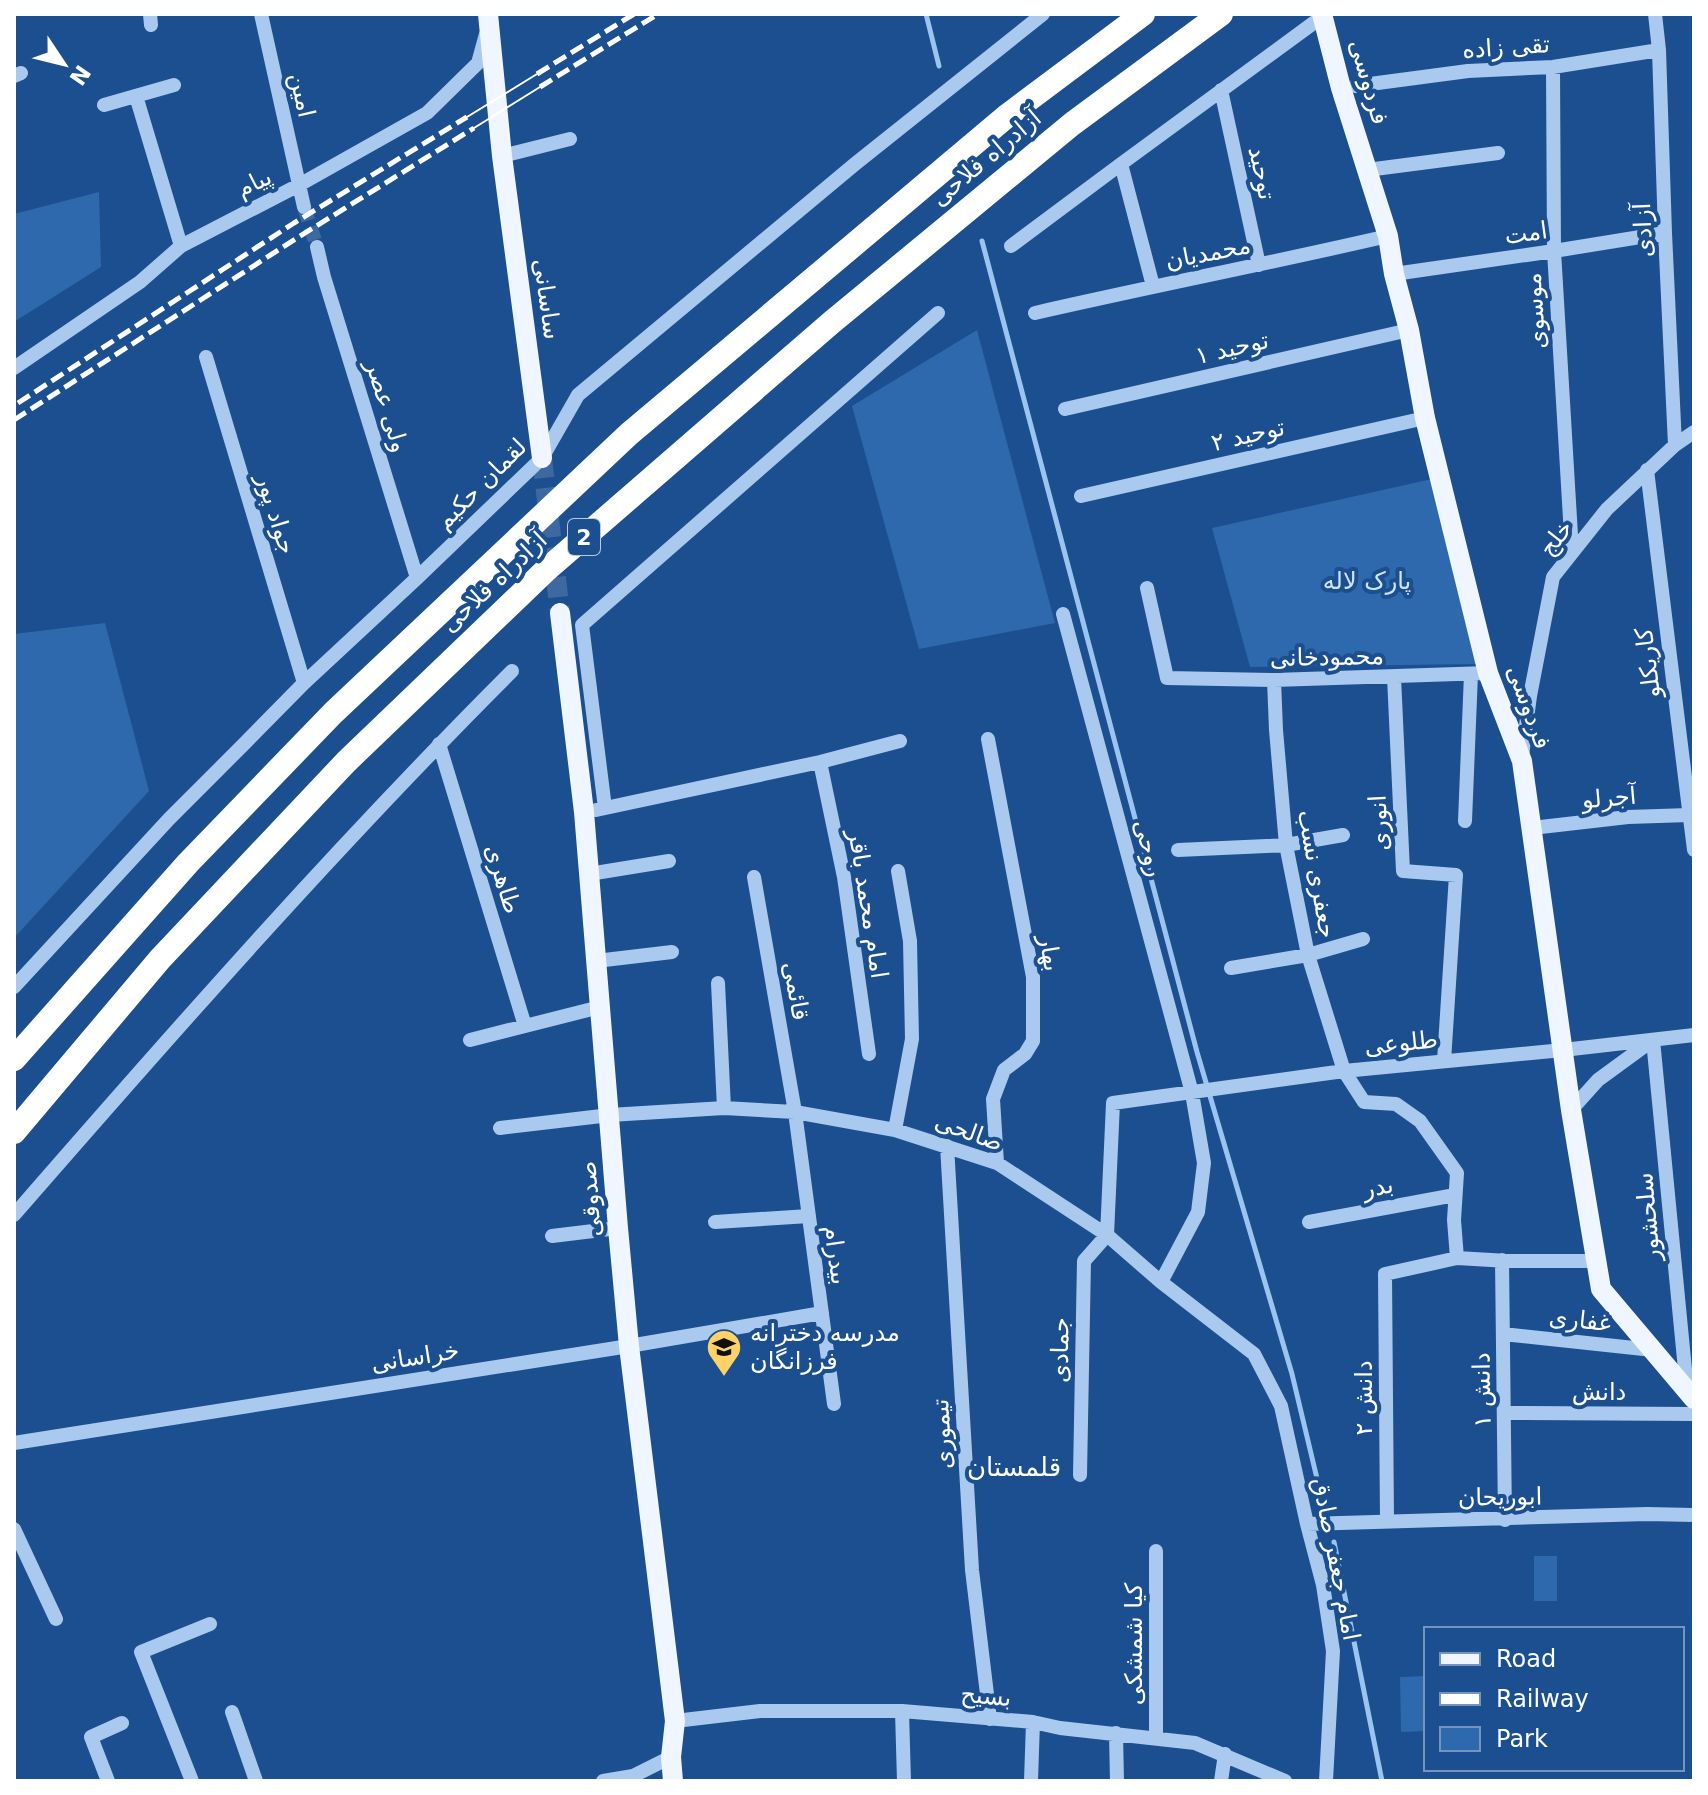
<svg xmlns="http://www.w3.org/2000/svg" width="1708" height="1795" viewBox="0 0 1708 1795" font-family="'DejaVu Sans','Noto Sans Arabic',sans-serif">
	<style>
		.green { fill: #2e69ad }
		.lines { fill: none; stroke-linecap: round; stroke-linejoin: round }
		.stream { stroke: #9cc4f0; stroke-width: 5 }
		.minor-tunnel { stroke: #3d69a0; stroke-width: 14; stroke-dasharray: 14 7; stroke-linecap: butt }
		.major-tunnel { stroke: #3d69a0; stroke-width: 20; stroke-dasharray: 20 10; stroke-linecap: butt }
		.minor { stroke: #a9c9ee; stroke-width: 14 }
		.major { stroke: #f0f6ff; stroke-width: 20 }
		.highway { stroke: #fff; stroke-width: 24 }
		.tram { stroke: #fff; stroke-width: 2 }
		.rail { stroke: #fff; stroke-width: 5; stroke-dasharray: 14 6; stroke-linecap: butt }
		.labels { text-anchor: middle; stroke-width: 8; stroke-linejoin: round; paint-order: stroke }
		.shield { fill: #1b4f8f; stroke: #bbcadd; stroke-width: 2 }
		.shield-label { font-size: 22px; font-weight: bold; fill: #fff }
		.street-label { font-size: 24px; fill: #fff; stroke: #1b4f8f }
		.park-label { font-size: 24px; fill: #cfe3fa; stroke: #1b4f8f }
		.poi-label { font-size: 24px; fill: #fff; stroke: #1b4f8f; text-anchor: start }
		.neighbourhood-label { font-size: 26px; fill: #fff; stroke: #1b4f8f }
	</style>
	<rect width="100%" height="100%" fill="#1b4f8f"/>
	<path class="green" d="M99 192 101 267 14 322V214Z
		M977 330 1055 623 919 649 852 406Z
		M1432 479 1479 664 1250 667 1212 528Z
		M105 623 149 791 14 938V634Z
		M1534 1556H1557V1601H1534Z
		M1426 1676V1731L1401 1732 1400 1677Z"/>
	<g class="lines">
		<path class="stream" d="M926 14 939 66
			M982 241 1197 1052 1292 1374 1320 1491
			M1334 1542 1382 1781"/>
		<path class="minor-tunnel" d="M304 207 317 247"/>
		<path class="major-tunnel" d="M542 458 560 613"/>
		<path class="minor" d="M150 14 151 25
			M261 14 304 207
			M1655 14 1659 50 1665 233 1675 445
			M1553 67 1554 251 1572 552
			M14 76 21 73
			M1355 86 1468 71 1553 67 1659 50
			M1221 90 1259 265
			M136 96 181 246
			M104 105 174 85
			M502 156 570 139
			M1121 164 1153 286
			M1367 170 1498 153
			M1011 246 1121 164 1323 16
			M317 247 324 277 417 578
			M1394 274 1554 251 1665 233
			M1035 313C1153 286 1271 263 1388 236
			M206 357 304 683
			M14 368 140 282 181 246 299 185 427 113 478 63 486 34
			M1065 409 1409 330
			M1647 470 1694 850
			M1081 496 1425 418
			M1147 588 1167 678 1274 680 1488 673
			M1063 614 1192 1093 1204 1163 1198 1212 1161 1282
			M1394 677 1403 871 1456 875 1444 1061
			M1274 680 1276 730 1286 845 1308 955 1344 1071 1364 1102 1396 1104 1420 1121 1457 1173 1454 1220 1457 1258
			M988 739 1033 977V1041L1025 1054 1004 1070 993 1099 997 1163
			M439 744 525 1026
			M1522 756 1530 696 1553 577 1607 509 1675 445 1694 432
			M820 762 844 877 869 1054
			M605 808 582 625 938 313
			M596 810 820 762 900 741
			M1465 821 1471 674
			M1532 828 1628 817 1689 815
			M1178 850 1286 845 1343 835
			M589 874 669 861
			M754 877 795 1112 834 1404
			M596 961 672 952
			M1231 968 1308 955 1363 939
			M718 983 724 1108
			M14 987 169 819 245 743 304 683 417 578 542 458 578 395 855 164 1043 14
			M470 1040 600 1007
			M1653 1040 1687 1390
			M1571 1110 1598 1080 1650 1042
			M500 1128 610 1115 724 1108 795 1112 895 1130 997 1163 1107 1235 1161 1282 1254 1354 1281 1406 1307 1524 1323 1585 1333 1651 1326 1781
			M895 1130 912 1039 910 941 898 871
			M947 1146 972 1570 990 1719
			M14 1215C175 1030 338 845 512 671
			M715 1222 809 1216
			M1309 1222 1455 1195
			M552 1236 618 1228
			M1502 1260 1505 1520
			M1503 1334 1653 1350
			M1504 1413 1694 1414
			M14 1443 629 1346 822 1313
			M1080 1475 1084 1261 1107 1235 1113 1103 1344 1071 1563 1050 1694 1035
			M1387 1521 1385 1274 1457 1258 1508 1261H1597
			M1307 1524 1647 1514 1694 1515
			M14 1529 56 1619
			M1156 1551V1738
			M902 1711 904 1781
			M232 1712 256 1781
			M675 1721 760 1711H902L1033 1722 1060 1728 1195 1743 1285 1781
			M1116 1733 1117 1781
			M108 1781 91 1737 122 1723
			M192 1781 141 1652 210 1624
			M603 1781 633 1776 671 1757
			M1031 1781 1033 1722
			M1221 1781 1225 1754"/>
		<path class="major" d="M488 14 502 156 542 458
			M1322 14 1341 88 1388 236 1394 274 1409 330 1425 418 1488 673 1522 761 1571 1110 1601 1289 1694 1399
			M560 613 584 812 618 1228 629 1346 675 1721 671 1757 673 1781"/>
		<path class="highway" d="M14 1059 188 863 333 713 629 434 1008 115 1143 14
			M14 1132 160 959 346 762 545 571 832 322 1072 124 1221 14"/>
		<path class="tram" d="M467 117 537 74
			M474 128 540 87"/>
		<path class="rail" d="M537 74 634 14
			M540 87 658 14
			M18 403 294 223 467 117
			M14 420 297 238 474 128"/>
	</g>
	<defs>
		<g id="school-pin" transform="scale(1.8)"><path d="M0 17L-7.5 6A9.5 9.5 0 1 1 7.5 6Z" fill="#ffd166" stroke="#1b4f8f"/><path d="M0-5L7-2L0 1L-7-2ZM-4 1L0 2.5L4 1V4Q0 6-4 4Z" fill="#111"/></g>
	</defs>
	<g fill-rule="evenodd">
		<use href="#school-pin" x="724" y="1347"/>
	</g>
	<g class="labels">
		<rect class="shield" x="568" y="519" width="32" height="36" rx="6"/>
		<g class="shield-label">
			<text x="584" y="545">2</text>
		</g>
		<g class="street-label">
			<text transform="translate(1506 47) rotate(-4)" y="8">تقی زاده</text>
			<text transform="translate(1369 82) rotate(74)" y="8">فردوسی</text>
			<text transform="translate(302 95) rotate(77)" y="8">امین</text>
			<text transform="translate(986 158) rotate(-40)" y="8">آزادراه فلاحی</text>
			<text transform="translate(1262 173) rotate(78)" y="8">توحید</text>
			<text transform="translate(254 183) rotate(-27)" y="8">پیام</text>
			<text transform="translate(1643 230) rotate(-92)" y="8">آزادی</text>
			<text transform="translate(1526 233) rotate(-8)" y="8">امت</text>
			<text transform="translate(1208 253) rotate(-11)" y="8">محمدیان</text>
			<text transform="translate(547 299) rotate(82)" y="8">ساسانی</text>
			<text transform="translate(1535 311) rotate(-94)" y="8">موسوی</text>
			<text transform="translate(1232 348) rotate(-13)" y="8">توحید ۱</text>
			<text transform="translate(387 406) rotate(73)" y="8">ولی عصر</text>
			<text transform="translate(1248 435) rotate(-13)" y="8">توحید ۲</text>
			<text transform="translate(481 484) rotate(-45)" y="8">لقمان حکیم</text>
			<text transform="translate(276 514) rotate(73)" y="8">جواد پور</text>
			<text transform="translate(1556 538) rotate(-52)" y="8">خلج</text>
			<text transform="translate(494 582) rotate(-43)" y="8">آزادراه فلاحی</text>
			<text transform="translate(1327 657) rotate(-1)" y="8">محمودخانی</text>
			<text transform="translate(1648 663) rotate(-97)" y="8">کاریکلو</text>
			<text transform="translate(1529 707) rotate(70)" y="8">فردوسی</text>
			<text transform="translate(1609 798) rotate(-5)" y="8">آجرلو</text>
			<text transform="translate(1379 823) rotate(-93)" y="8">انوری</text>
			<text transform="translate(1149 848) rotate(75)" y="8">روحی</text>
			<text transform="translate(1317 874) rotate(80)" y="8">جعفری نسب</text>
			<text transform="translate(503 879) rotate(73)" y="8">طاهری</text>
			<text transform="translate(868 904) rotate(81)" y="8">امام محمد باقر</text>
			<text transform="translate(1050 953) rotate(81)" y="8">بهار</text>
			<text transform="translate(796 991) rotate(80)" y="8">قائمی</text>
			<text transform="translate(1401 1043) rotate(-6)" y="8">طلوعی</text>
			<text transform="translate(969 1132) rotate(20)" y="8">صالحی</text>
			<text transform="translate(1378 1187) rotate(-11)" y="8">بدر</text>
			<text transform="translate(590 1199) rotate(-94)" y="8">صدوقی</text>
			<text transform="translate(1648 1217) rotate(-95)" y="8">سلحشور</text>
			<text transform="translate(836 1255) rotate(82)" y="8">بیدرام</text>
			<text transform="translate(1580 1320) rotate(6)" y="8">غفاری</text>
			<text transform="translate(1060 1350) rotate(-89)" y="8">جمادی</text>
			<text transform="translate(415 1357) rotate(-9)" y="8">خراسانی</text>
			<text transform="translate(1482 1390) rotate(-91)" y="8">دانش ۱</text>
			<text x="1599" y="1400">دانش</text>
			<text transform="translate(1364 1398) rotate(-90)" y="8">دانش ۲</text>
			<text transform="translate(942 1434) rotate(-93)" y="8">تیموری</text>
			<text transform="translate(1500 1497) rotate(-1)" y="8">ابوریحان</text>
			<text transform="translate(1336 1559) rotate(79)" y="8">امام جعفر صادق</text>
			<text transform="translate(1134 1644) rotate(-90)" y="8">کیا شمشکی</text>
			<text transform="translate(986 1696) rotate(5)" y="8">بسیح</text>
		</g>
		<g class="park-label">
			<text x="1367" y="589">پارک لاله</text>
		</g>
		<g class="poi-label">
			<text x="750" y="1341">مدرسه دخترانه<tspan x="750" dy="28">فرزانگان</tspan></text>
		</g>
		<g class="neighbourhood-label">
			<text x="1014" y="1476">قلمستان</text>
		</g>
	</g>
	<rect width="1708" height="1795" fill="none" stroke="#ffffff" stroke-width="32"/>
	<rect x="1424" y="1627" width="260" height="144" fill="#1b4f8f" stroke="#7695bc" stroke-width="2"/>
	<rect x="1440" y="1653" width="40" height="12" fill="#f0f6ff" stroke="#7695bc" stroke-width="2"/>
	<text x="1496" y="1667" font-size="24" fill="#ffffff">Road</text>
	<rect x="1440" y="1693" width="40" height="12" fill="#ffffff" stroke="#7695bc" stroke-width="2"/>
	<text x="1496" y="1707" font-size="24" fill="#ffffff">Railway</text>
	<rect x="1440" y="1727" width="40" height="24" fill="#2e69ad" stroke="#7695bc" stroke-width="2"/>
	<text x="1496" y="1747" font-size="24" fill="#ffffff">Park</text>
	<g transform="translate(64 64) rotate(125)" stroke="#1b4f8f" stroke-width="6" paint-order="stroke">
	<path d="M0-6L14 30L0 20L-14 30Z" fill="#ffffff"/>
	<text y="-12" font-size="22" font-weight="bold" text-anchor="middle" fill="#ffffff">N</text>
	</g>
</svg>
